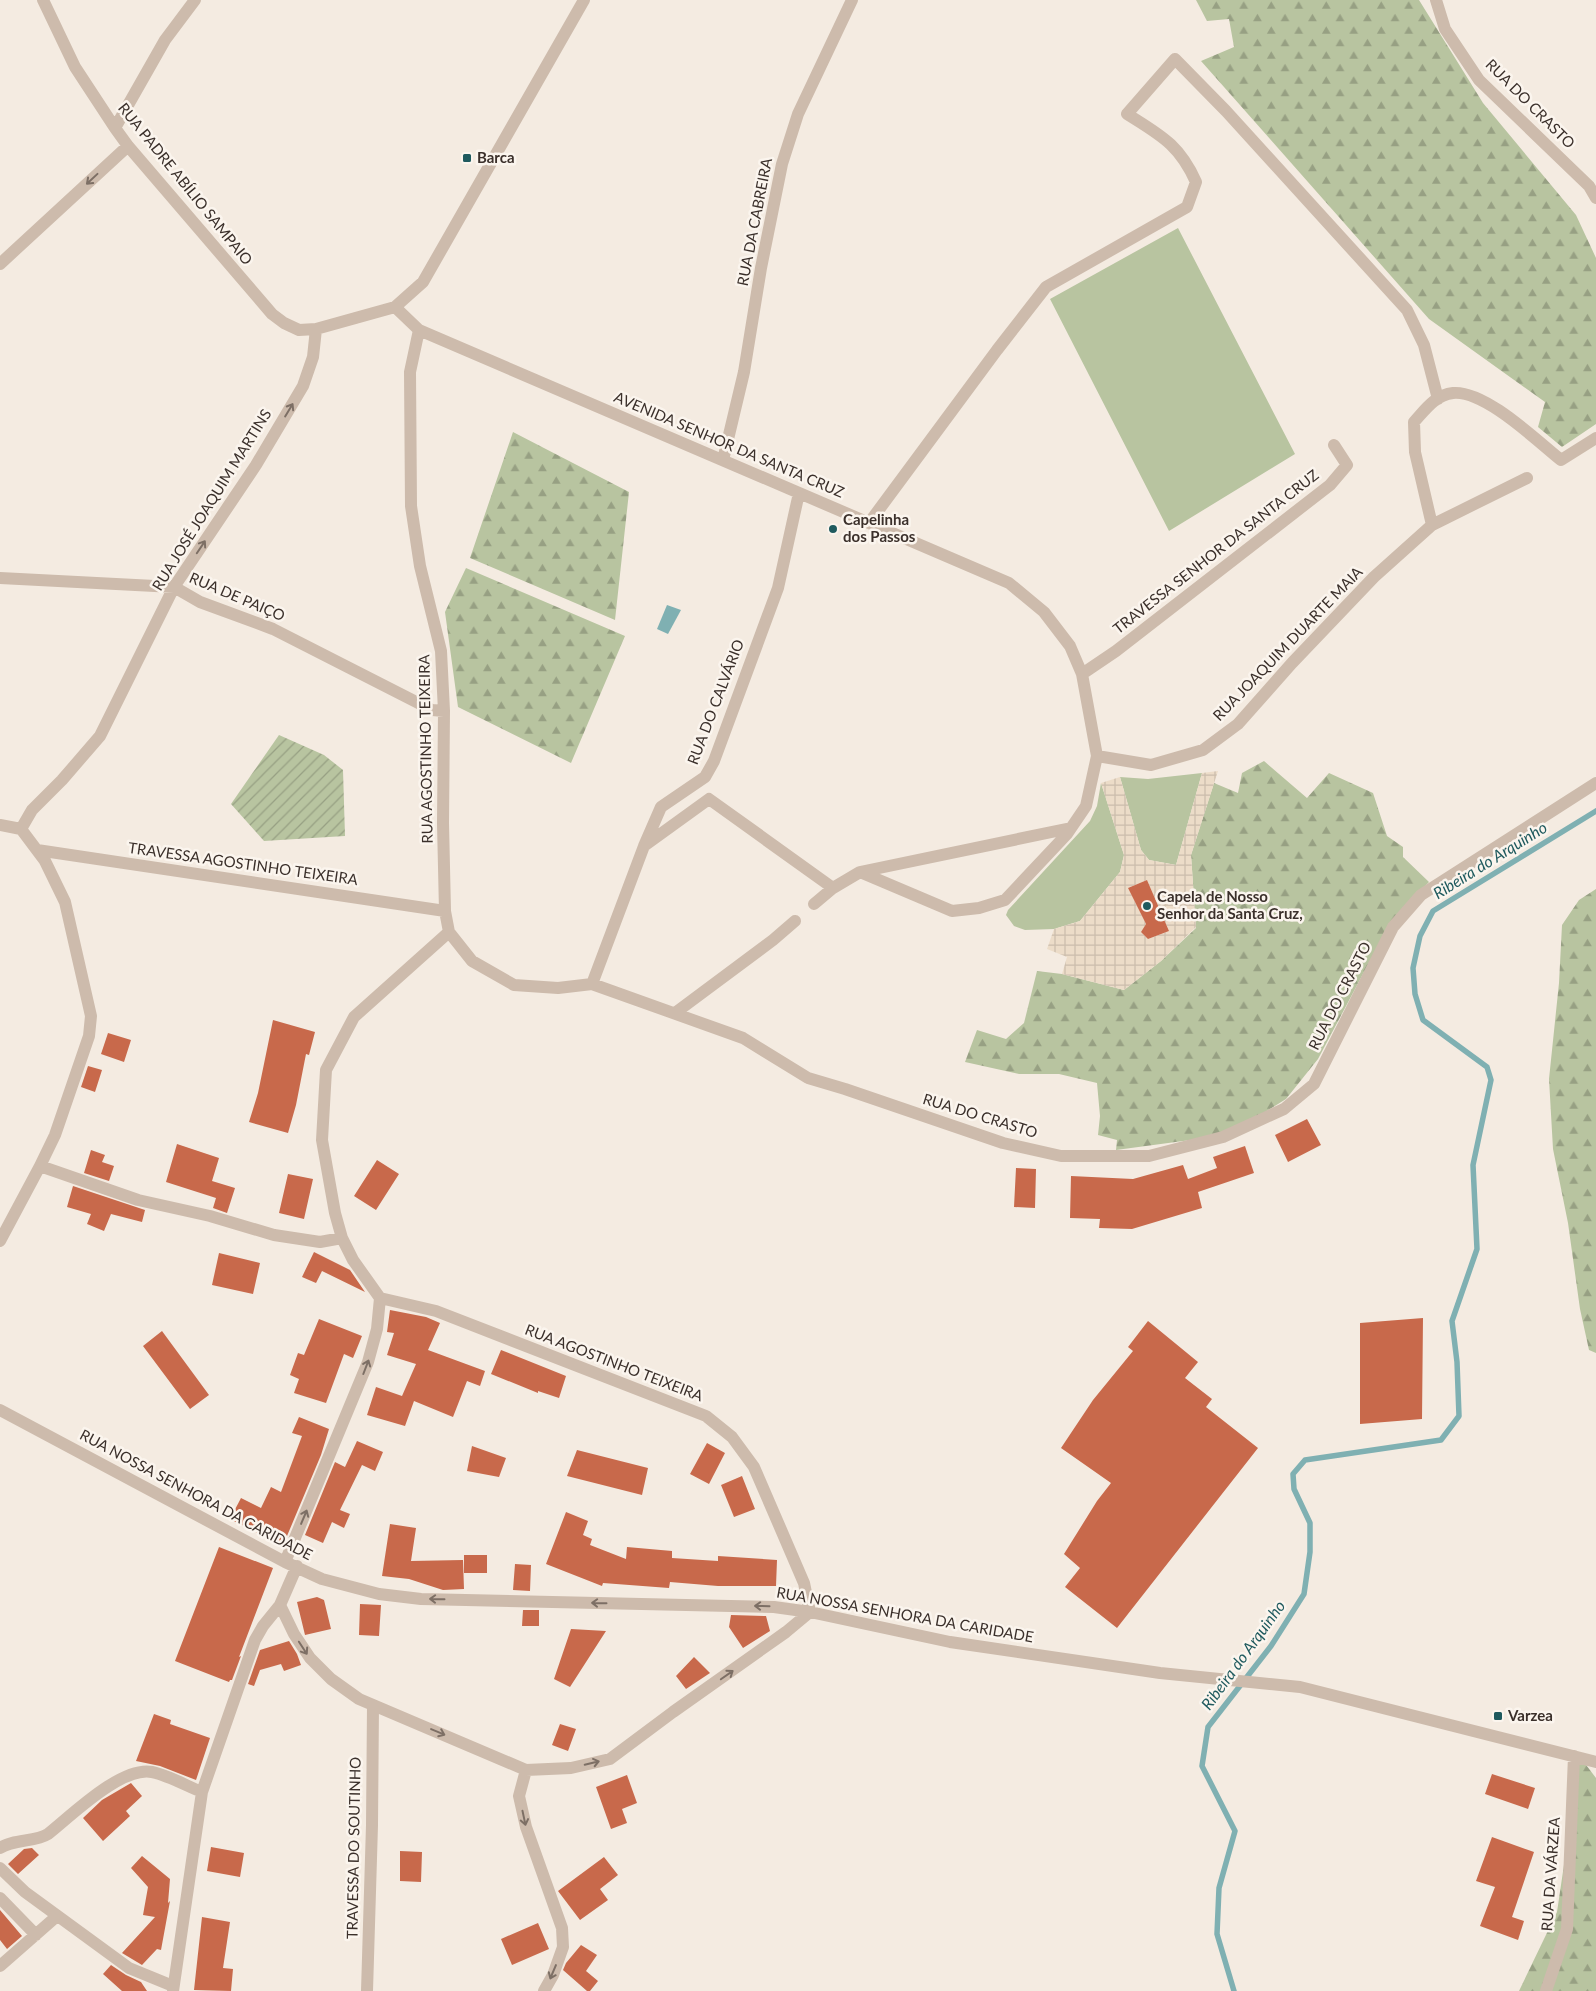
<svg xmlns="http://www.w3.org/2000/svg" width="1596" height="1991" viewBox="0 0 1596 1991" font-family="Lato,sans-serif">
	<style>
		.green { fill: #b8c4a0 }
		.forest { fill: url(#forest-firs) }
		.garden { fill: url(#garden-furrows) }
		.plaza { fill: url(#plaza-grid); fill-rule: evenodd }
		.water { fill: #7fb0b2 }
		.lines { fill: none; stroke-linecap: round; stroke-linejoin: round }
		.stream { stroke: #7fb0b2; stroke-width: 5.5 }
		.building { fill: #c8694b }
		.minor { stroke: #cdbbac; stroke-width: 12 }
		.oneway { stroke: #7d6f65 }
		.poi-dot { fill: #1f5a5e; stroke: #fbf5ee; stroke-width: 2 }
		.labels { text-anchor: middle; stroke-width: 5; stroke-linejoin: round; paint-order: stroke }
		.street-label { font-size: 15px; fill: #3b302b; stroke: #fbf5ee }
		.poi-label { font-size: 15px; font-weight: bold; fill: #3b302b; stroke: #fbf5ee; text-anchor: start }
		.water-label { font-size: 16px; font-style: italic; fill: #1f5a5e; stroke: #fbf5ee }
	</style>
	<defs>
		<pattern id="forest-firs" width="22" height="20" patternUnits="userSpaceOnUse" patternTransform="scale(1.25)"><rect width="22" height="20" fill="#b8c4a0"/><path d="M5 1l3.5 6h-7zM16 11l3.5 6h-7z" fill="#97a083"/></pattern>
		<pattern id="garden-furrows" width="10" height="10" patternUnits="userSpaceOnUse" patternTransform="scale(1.25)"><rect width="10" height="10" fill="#b8c4a0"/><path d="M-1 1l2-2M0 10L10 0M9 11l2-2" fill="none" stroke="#97a083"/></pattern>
		<pattern id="plaza-grid" width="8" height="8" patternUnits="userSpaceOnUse" patternTransform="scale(1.25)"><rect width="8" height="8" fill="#ecdcc8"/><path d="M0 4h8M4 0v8" fill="none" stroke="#cbbdac"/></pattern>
	</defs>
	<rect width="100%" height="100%" fill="#f4ebe1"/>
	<path class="green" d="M1178 228 1295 454 1169 531 1050 299Z
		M1202 773 1176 865 1149 860 1141 850 1120 777 1148 779Z
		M1101 783 1124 855 1120 872 1080 921 1054 929 1025 930 1014 926 1006 915 1008 910 1090 821 1097 806Z"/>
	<path class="forest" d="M1196 0H1419L1483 103 1576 215 1596 258V424L1562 447 1538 427 1545 402 1429 319 1201 61 1234 47 1229 19 1207 21Z
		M513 432 629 492 615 620 470 558Z
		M466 568 625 636 571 763 458 707 445 612Z
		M1264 761 1307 798 1329 773 1373 793 1387 836 1403 847V857L1429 882 1390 923 1318 1059 1286 1099 1228 1135 1116 1150 1117 1140 1098 1135 1100 1116 1097 1083 1059 1074H1019L965 1062 977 1030 1006 1039 1024 1023 1037 971 1062 974 1124 990 1161 961 1196 928 1191 855 1214 783 1238 793 1242 773Z
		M1596 889V1353L1589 1350 1580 1309 1568 1223 1553 1149 1549 1079 1559 983 1562 925 1579 900Z
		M1580 1757 1596 1778V1991H1519L1557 1912Z"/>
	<path class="garden" d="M279 735 324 755 343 770 345 836 264 841 231 804Z"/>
	<path class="plaza" d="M1218 771 1191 855 1196 927 1161 961 1124 990 1062 974 1067 957 1047 949 1054 929 1080 921 1120 872 1124 855 1101 783 1120 777 1141 850 1149 860 1176 865 1202 773ZM1147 880 1169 931 1148 939 1141 932 1146 924 1128 888Z"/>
	<path class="water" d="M667 605 681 610 668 634 657 629Z"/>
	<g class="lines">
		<path class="stream" d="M1234 1991 1217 1934 1219 1888 1235 1831 1202 1766 1208 1727 1271 1646 1304 1594 1310 1552V1523L1294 1489 1293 1474 1305 1460 1441 1440 1459 1416 1457 1362 1452 1321 1477 1249 1473 1165 1491 1080 1487 1067 1423 1020 1415 994 1413 968 1420 936 1433 911 1596 811"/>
	</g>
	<path class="building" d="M1147 880 1169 931 1148 939 1141 932 1146 924 1128 888Z
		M273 1020 315 1032 309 1055 306 1054 296 1105 288 1133 249 1122 258 1093Z
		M108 1033 131 1040 124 1062 101 1054Z
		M88 1066 102 1070 95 1092 81 1087Z
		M1307 1119 1321 1145 1288 1162 1275 1135Z
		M177 1144 219 1158 212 1181 235 1188 227 1213 213 1208 216 1198 166 1182Z
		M1245 1146 1254 1173 1198 1192 1202 1208 1132 1229 1099 1228 1100 1219 1070 1218 1071 1176 1133 1179 1183 1165 1188 1179 1217 1168 1213 1157Z
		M91 1150 105 1155 102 1162 114 1166 109 1181 84 1173Z
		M377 1160 399 1174 376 1210 354 1196Z
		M1016 1168 1036 1169 1035 1208 1014 1207Z
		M288 1174 313 1179 304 1219 279 1213Z
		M73 1186 145 1210 142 1222 111 1214 104 1231 87 1224 91 1214 67 1207Z
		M314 1252 350 1270 365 1292 322 1271 316 1283 302 1277Z
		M219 1253 260 1263 253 1294 212 1285Z
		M390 1310 426 1317 440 1323 428 1350 485 1371 480 1386 467 1381 453 1417 414 1401 405 1426 367 1415 376 1387 402 1396 416 1364 387 1355 394 1333 387 1332Z
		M1423 1318 1422 1419 1360 1424V1323Z
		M319 1319 362 1336 353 1358 344 1354 326 1403 294 1393 299 1379 290 1375 298 1353 304 1355Z
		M1148 1321 1198 1362 1185 1378 1212 1399 1206 1407 1258 1448 1117 1628 1065 1587 1080 1568 1064 1554 1097 1501 1111 1483 1061 1448 1093 1400 1133 1351 1128 1347Z
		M162 1331 209 1395 190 1409 143 1346Z
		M501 1350 566 1376 559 1398 538 1391V1393L491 1374Z
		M299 1417 329 1429 321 1455 287 1536 284 1540 274 1541 230 1519 241 1498 261 1508 271 1487 281 1492 302 1436 292 1433Z
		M357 1441 383 1452 375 1471 362 1465 340 1510 350 1514 344 1528 332 1522 323 1543 305 1535 335 1462 345 1467Z
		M707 1443 725 1453 709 1484 690 1474Z
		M472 1446 506 1458 499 1477 467 1471Z
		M577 1450 648 1468 642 1495 567 1476Z
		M742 1476 755 1509 734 1517 721 1485Z
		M566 1512 588 1521 583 1535 592 1539 590 1545 626 1559 627 1547 672 1551V1558L718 1561V1556L777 1560 776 1586H718L670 1582 669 1588 603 1583 602 1586 546 1564Z
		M390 1524 416 1528 411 1561 463 1560 464 1589 443 1590 409 1579 382 1576Z
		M219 1547 273 1568 239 1657 241 1656 232 1680H230L229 1682 175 1661Z
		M464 1555H487V1573H464Z
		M515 1564 531 1565 530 1591 513 1590Z
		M317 1597 324 1600 331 1629 305 1635 297 1602Z
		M360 1604 381 1605 379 1636 359 1635Z
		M523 1610H539V1626H522Z
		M731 1615 766 1616 770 1631 743 1648 729 1627Z
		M571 1629 606 1631 570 1687 554 1679Z
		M289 1641 297 1654 301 1665 284 1671 281 1664 260 1670 254 1686 248 1684 260 1650Z
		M694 1657 710 1673 686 1689 676 1676Z
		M154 1714 171 1720 170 1724 210 1738 196 1780 160 1766 136 1761Z
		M560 1724 576 1729 568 1751 552 1745Z
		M1492 1774 1535 1788 1528 1809 1485 1794Z
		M627 1775 637 1803 622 1809 627 1823 611 1829 596 1787Z
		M131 1783 142 1796 126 1811 130 1816 103 1841 83 1818 102 1800Z
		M1492 1837 1534 1852 1512 1917 1524 1921 1518 1940 1480 1926 1495 1887 1476 1881Z
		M211 1847 244 1853 240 1877 207 1871Z
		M32 1848 39 1855 18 1874 8 1864 24 1849Z
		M400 1851 422 1852 421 1882 400 1881Z
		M142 1856 170 1879 168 1903 170 1901 161 1950 157 1949 142 1965 122 1953 155 1917 143 1915 148 1887 131 1868Z
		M604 1857 618 1875 600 1889 608 1900 580 1920 558 1891Z
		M0 1910 22 1936 7 1949 0 1940Z
		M202 1917 230 1922 223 1968 233 1969 231 1991 194 1990Z
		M538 1923 549 1949 512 1965 501 1939Z
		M581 1945 597 1955 586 1971 598 1981 590 1991H587L563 1970 566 1963Z
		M111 1965 126 1975 141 1982 147 1991H122L103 1974Z"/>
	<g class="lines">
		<path class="minor" d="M43 0 75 67 115 128 128 146 272 314 284 323 299 330 316 329 395 307 423 282 584 0
			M1436 0 1445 29 1479 80 1589 186 1596 198
			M115 128 165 40 195 0
			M0 264 128 146
			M395 307 419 330 1009 583 1044 612 1070 646 1082 674 1097 756 1086 806 1067 834 1005 900 979 908 952 911 860 872
			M419 330 410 372 411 506 420 566 441 651 444 711 443 823 445 911 449 932 472 961 514 985 558 988 592 984 743 1038 808 1078 845 1089 1003 1143 1061 1156H1149L1223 1137 1284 1109 1314 1084 1393 927 1421 895 1596 783
			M723 460 744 372 761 268 782 164 798 114 852 0
			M869 523 997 350 1046 287 1187 207 1196 182C1179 144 1160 135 1127 114L1175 59 1226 111 1407 310 1424 345 1438 399
			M1432 525 1527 478
			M0 578 174 587 200 602 273 629 432 710 444 711
			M1082 674 1116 651 1330 485 1347 465 1334 445
			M1097 756 1151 765 1203 750 1238 724 1292 663 1374 577 1432 525 1415 452 1414 422C1425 410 1435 395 1453 393 1485 390 1537 441 1561 460L1596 438
			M0 825 21 829
			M21 829 32 810 62 780 100 736 174 587 256 465 303 386 313 357 316 329
			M21 829 45 861 65 902 91 1016 89 1036 55 1135 40 1166
			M644 846 709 799 833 888
			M37 850 445 911
			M814 904 833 888 860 872 1071 828
			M592 984 644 846 661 807 705 777 714 761 778 588 799 493
			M675 1013 773 940 795 921
			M0 1241 40 1166 138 1200 210 1216 274 1235 320 1242 342 1238
			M380 1298 436 1311 706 1416 732 1437 754 1467 804 1583 810 1612
			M0 1410 285 1562 322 1579 379 1594 421 1599 774 1607 810 1612 950 1642 1160 1673 1300 1687 1596 1762
			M285 1562 368 1362 377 1329 380 1298 353 1260 342 1238 335 1213 322 1140 326 1070 354 1017 449 932
			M280 1605 294 1634 310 1658 331 1679 359 1699 526 1770 571 1768 610 1759 673 1712 786 1632 810 1612
			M526 1770 519 1796 526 1827 562 1928 563 1947 553 1975 544 1991
			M0 1848C13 1839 36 1842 48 1834 71 1816 121 1766 152 1772 167 1775 187 1786 202 1792
			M0 1868 25 1892 129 1968 173 1986
			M0 1898 36 1935
			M0 1966 57 1916
			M173 1991 202 1792 255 1640 263 1626 280 1605 297 1566
			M367 1991 372 1825 373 1705
			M1546 1991 1567 1929 1574 1756"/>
	</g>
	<defs><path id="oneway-shaft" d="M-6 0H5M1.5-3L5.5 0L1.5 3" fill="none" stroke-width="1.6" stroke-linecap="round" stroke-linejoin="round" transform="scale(1.25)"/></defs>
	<g class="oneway">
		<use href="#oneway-shaft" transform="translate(92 179) rotate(137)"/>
		<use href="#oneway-shaft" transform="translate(289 410) rotate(-59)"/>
		<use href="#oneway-shaft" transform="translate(201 547) rotate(-56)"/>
		<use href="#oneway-shaft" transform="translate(366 1367) rotate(-69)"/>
		<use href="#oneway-shaft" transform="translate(304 1517) rotate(-67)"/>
		<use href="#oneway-shaft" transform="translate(437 1599) rotate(-179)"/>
		<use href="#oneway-shaft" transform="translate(599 1603) rotate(-179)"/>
		<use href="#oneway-shaft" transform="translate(762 1606) rotate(-179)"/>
		<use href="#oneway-shaft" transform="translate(303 1648) rotate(57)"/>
		<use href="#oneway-shaft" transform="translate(727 1675) rotate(-35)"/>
		<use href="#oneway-shaft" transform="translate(438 1732) rotate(23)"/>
		<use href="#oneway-shaft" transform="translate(592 1763) rotate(-13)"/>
		<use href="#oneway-shaft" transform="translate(524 1818) rotate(78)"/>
		<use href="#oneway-shaft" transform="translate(553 1972) rotate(113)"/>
	</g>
	<g class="poi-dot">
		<rect x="462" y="153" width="10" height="10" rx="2.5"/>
		<circle cx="833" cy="529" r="5"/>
		<circle cx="1147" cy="906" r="5"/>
		<rect x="1493" y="1711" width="10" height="10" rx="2.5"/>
	</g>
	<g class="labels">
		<g class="street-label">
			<text transform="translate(1530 104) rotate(45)" y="5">RUA DO CRASTO</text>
			<text transform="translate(185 184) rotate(51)" y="5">RUA PADRE ABÍLIO SAMPAIO</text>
			<text transform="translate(755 222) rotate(-79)" y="5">RUA DA CABREIRA</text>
			<text transform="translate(729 445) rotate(23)" y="5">AVENIDA SENHOR DA SANTA CRUZ</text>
			<text transform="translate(212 500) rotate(-58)" y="5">RUA JOSÉ JOAQUIM MARTINS</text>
			<text transform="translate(1216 552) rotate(-38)" y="5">TRAVESSA SENHOR DA SANTA CRUZ</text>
			<text transform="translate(237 597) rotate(23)" y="5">RUA DE PAIÇO</text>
			<text transform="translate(1288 644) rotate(-46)" y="5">RUA JOAQUIM DUARTE MAIA</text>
			<text transform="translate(716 702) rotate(-69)" y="5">RUA DO CALVÁRIO</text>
			<text transform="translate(426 749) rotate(-91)" y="5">RUA AGOSTINHO TEIXEIRA</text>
			<text transform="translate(243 864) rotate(8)" y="5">TRAVESSA AGOSTINHO TEIXEIRA</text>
			<text transform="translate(1340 996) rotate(-63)" y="5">RUA DO CRASTO</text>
			<text transform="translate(980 1116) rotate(17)" y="5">RUA DO CRASTO</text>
			<text transform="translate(614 1363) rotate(21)" y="5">RUA AGOSTINHO TEIXEIRA</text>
			<text transform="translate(196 1495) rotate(28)" y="5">RUA NOSSA SENHORA DA CARIDADE</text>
			<text transform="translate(905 1615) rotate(10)" y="5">RUA NOSSA SENHORA DA CARIDADE</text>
			<text transform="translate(354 1848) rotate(-89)" y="5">TRAVESSA DO SOUTINHO</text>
			<text transform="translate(1551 1874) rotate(-86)" y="5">RUA DA VÁRZEA</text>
		</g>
		<g class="poi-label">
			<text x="477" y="163">Barca</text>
			<text x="843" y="525">Capelinha<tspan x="843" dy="17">dos Passos</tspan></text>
			<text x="1157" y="902">Capela de Nosso<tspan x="1157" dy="17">Senhor da Santa Cruz,</tspan></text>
			<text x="1508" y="1721">Varzea</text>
		</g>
		<g class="water-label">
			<text transform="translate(1490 860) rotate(-32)" y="6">Ribeira do Arquinho</text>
			<text transform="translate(1243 1655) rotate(-54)" y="6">Ribeira do Arquinho</text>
		</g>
	</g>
</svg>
